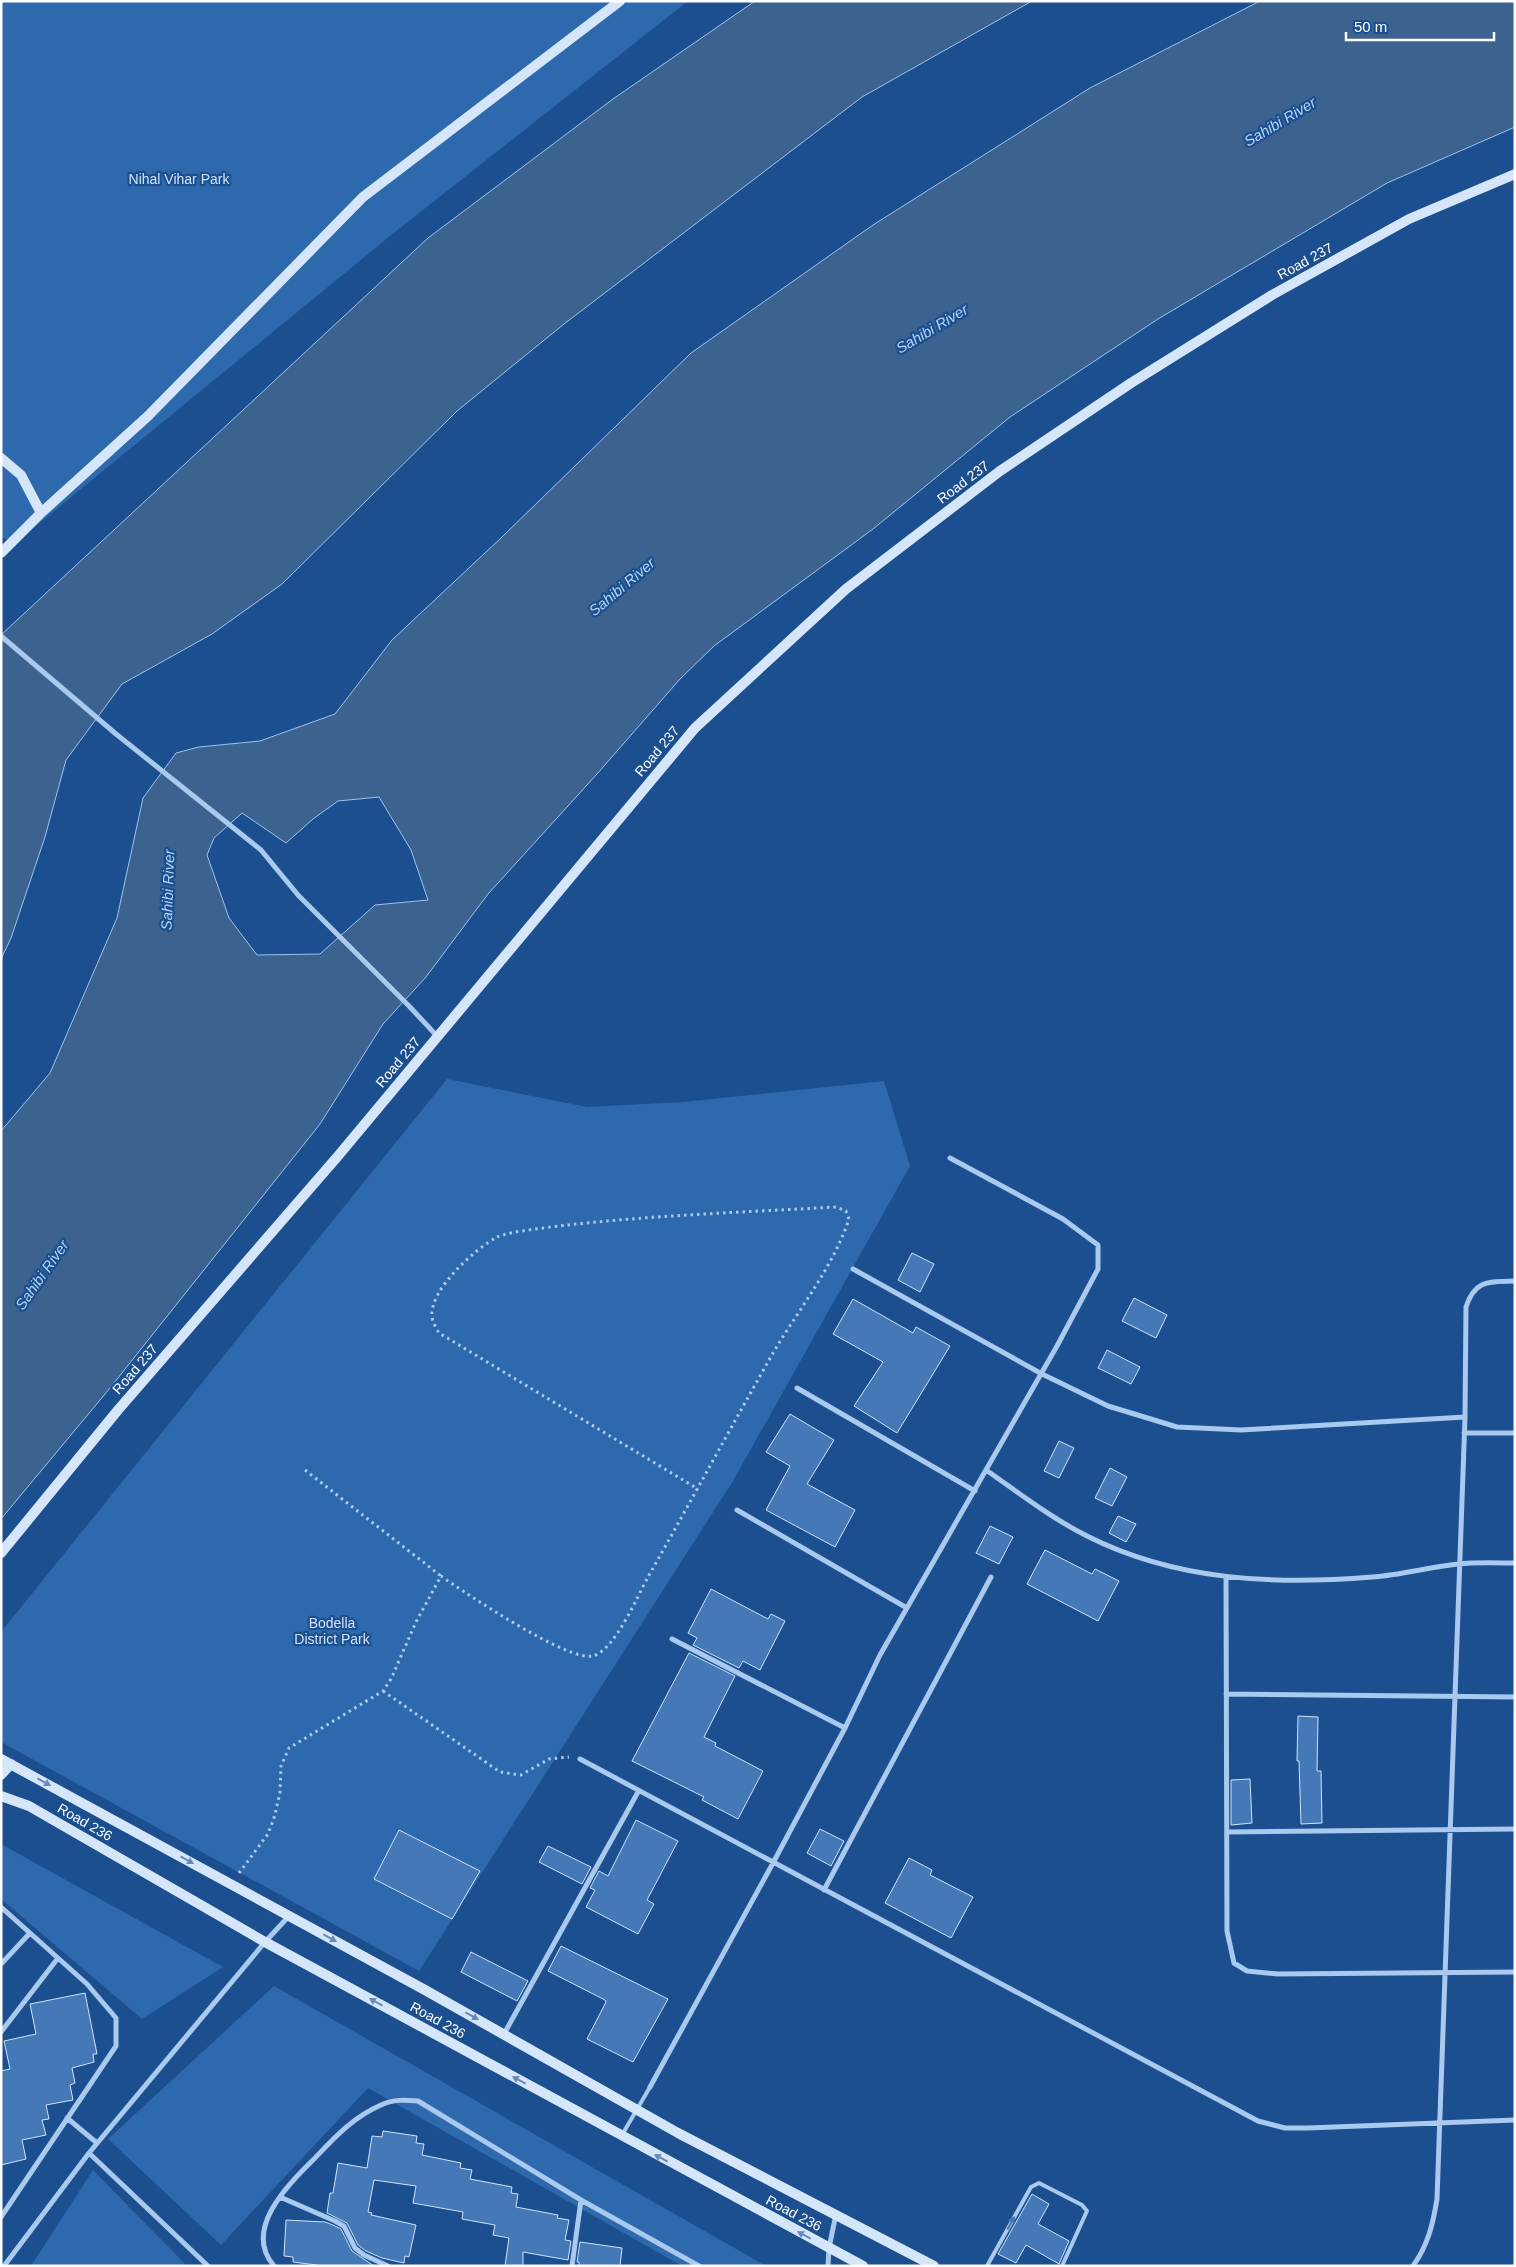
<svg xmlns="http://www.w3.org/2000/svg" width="1516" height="2267" viewBox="0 0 1516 2267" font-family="Arial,sans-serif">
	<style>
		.green { fill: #2e69ad }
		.water { fill: #3c6290; stroke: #9cc4f0; fill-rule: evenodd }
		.building { fill: #4478b7; stroke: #cfe3fa }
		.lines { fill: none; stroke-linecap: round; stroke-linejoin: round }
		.path { stroke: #a9c9ee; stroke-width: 3; stroke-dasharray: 2.5 4; stroke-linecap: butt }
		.lane { stroke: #a9c9ee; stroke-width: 4 }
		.street { stroke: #a9c9ee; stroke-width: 5 }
		.secondary { stroke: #d6e6fa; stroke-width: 10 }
		.oneway { fill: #668bba }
		.oneway2 { fill: #4674ac }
		.labels { text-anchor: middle; stroke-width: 4.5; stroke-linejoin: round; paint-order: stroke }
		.park-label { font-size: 14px; fill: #cfe3fa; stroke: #1b4f8f }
		.street-label { font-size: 14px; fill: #fff; stroke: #1b4f8f }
		.water-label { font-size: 15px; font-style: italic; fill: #b5d3f5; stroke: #1b4f8f }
	</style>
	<rect width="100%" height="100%" fill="#1b4f8f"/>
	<path class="green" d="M1 1H688L395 232 15 543 1 537Z
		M447 1079 587 1107 683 1102 884 1081 910 1166 733 1481 419 1971 1 1742V1632Z
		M1 1844 223 1967 142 2019 1 1899Z
		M274 1986 766 2266H682L368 2088 221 2245 108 2139Z
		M93 2170 187 2266H31Z"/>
	<path class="water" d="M755 1H1032L862 97 564 324 457 411 282 584 212 634 122 684 66 760 45 837 11 938 1 959V635L428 238 613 99Z
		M1260 1H1515V127L1387 183 1158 319 1010 417 873 529 714 646 680 679 597 774 488 894 426 977 383 1024 320 1124 110 1388 1 1519V1131L50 1073 117 918 143 798 176 753 199 747 260 741 335 714 392 640 502 537 691 353 873 225 1090 88ZM379 797 411 850 428 900 375 905 320 954 257 955 229 918 207 855 214 838 242 813 286 843 313 819 338 801Z"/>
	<path class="building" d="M912 1253 934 1264 920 1292 898 1280Z
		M1134 1298 1167 1315 1156 1338 1122 1321Z
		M853 1299 913 1333 916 1327 950 1346 897 1433 854 1406 883 1362 833 1334Z
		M1107 1350 1140 1367 1131 1384 1098 1368Z
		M790 1414 834 1440 807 1484 855 1510 835 1547 766 1510 790 1466 766 1452Z
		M1059 1441 1074 1448 1059 1478 1044 1471Z
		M1110 1468 1127 1477 1112 1506 1095 1498Z
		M1118 1516 1136 1524 1126 1542 1109 1533Z
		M990 1526 1013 1537 999 1564 976 1553Z
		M1045 1550 1092 1574 1095 1569 1119 1581 1098 1621 1027 1584Z
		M711 1589 768 1619 771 1614 785 1621 760 1670 743 1661 739 1668 693 1645 697 1638 688 1633Z
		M689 1653 735 1676 704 1737 716 1743 715 1746 763 1771 738 1819 702 1800 704 1797 632 1761Z
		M1298 1716 1318 1717 1317 1771H1321L1322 1823 1301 1824 1299 1761H1297Z
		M1250 1779 1252 1823 1231 1825V1780Z
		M636 1820 678 1841 647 1900 654 1904 638 1934 586 1907 595 1890 590 1888 599 1871 608 1876Z
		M820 1829 844 1841 831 1866 807 1853Z
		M399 1830 480 1871 452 1919 374 1879Z
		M548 1846 591 1867 582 1884 539 1862Z
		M909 1858 932 1870 930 1875 973 1897 951 1938 885 1903Z
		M561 1946 668 1999 633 2062 587 2039 606 2002 605 2000 548 1971Z
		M471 1952 528 1981 517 2001 461 1972Z
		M85 1993 97 2054H93L94 2062 72 2068 75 2083 70 2085 73 2100 46 2105 49 2119 42 2120 46 2135 22 2140 26 2159 1 2165V2071L10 2069 4 2041 36 2034 30 2004Z
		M383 2131 417 2136 416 2143 424 2144 422 2155 461 2163 460 2168 472 2170 470 2179 512 2187 511 2193 518 2194 516 2207 558 2215 557 2218 569 2220 565 2240 571 2241 568 2260 523 2252V2266H505L509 2238 493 2235 495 2225 462 2219 463 2212 413 2203 416 2186 374 2180 368 2212 372 2213 371 2215 416 2225 409 2257 405 2256 404 2263 382 2258 366 2251 358 2245 347 2223 327 2213 330 2193H333L338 2163 367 2168 372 2136 382 2137Z
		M1032 2194 1049 2204 1038 2224 1069 2241 1059 2264 1026 2245 1016 2263 998 2254Z
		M286 2220 325 2222 333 2225 341 2229 352 2251 374 2266H324L293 2262V2257L284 2256Z
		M580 2242 622 2248 620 2266H579V2262H577Z"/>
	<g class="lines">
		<path class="path" d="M305 1470 441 1576
			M383 1691 500 1772 521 1775 549 1759 569 1757
			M239 1873 268 1834 275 1815 280 1792 281 1766 289 1748 383 1691 391 1679 416 1622 441 1576C465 1593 568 1662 593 1656 615 1650 637 1597 648 1577 690 1503 731 1427 773 1353 799 1309 833 1267 849 1219L846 1211 836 1207C747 1212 657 1215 568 1225 553 1227 510 1231 497 1237 475 1249 430 1289 432 1316 432 1321 436 1328 439 1333L698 1489"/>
		<path class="lane" d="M622 2135 650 2087
			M987 2266 1031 2187 1039 2183 1082 2205 1087 2211 1062 2266"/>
		<path class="street" d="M1 636 116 734 261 850 298 895 409 1006 437 1036
			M853 1269 1042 1374 1108 1406 1177 1427 1241 1430 1465 1417
			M797 1388 975 1491
			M1464 1433H1515
			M986 1470C1019 1493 1051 1518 1087 1536 1176 1581 1274 1585 1372 1577 1401 1575 1429 1567 1458 1564 1476 1562 1496 1563 1515 1563
			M737 1510 907 1608
			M1226 1578 1227 1931 1234 1963 1247 1971 1278 1974 1515 1972
			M672 1639 845 1728
			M1226 1694 1515 1697
			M580 1759 1258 2121 1285 2128H1308L1515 2120
			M1227 1832 1515 1829
			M824 1890 991 1577
			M1 1907 87 1984 116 2018V2046L1 2217
			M1 1964 30 1933
			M1 2032 58 1958
			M504 2034 638 1792
			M650 2087 773 1863 845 1728 880 1655 1057 1346 1098 1269V1245L1063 1219 950 1158
			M67 2118 97 2143
			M89 2153 208 2266
			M280 2197 335 2221 344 2226 355 2248 364 2255 388 2266
			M4 2266 89 2153 265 1942 289 1916
			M274 2266C242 2229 289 2184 314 2159 334 2138 353 2117 381 2105 393 2099 406 2100 418 2101L581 2200 699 2266
			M572 2266 581 2200
			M828 2266 829 2248 836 2214
			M1413 2266C1428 2245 1433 2224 1437 2199L1465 1417 1466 1307C1475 1279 1489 1282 1515 1281"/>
		<path class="secondary" d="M1 458 21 475 41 513
			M1 553 41 513 148 416 363 197 620 1
			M1 1553 118 1410 338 1156 695 728 846 589 1000 471 1131 383 1272 295 1409 219 1515 174
			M1 1759 425 1990 678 2133 934 2266
			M1 1775 11 1764
			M1 1796 29 1806 265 1942 863 2266"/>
	</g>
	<defs><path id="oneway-solid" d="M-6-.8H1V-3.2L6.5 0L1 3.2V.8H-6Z" transform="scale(1.25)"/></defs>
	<g class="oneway">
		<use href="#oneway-solid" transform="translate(44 1782) rotate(29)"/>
		<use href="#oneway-solid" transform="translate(187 1860) rotate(29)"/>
		<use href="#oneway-solid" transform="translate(330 1938) rotate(29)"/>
		<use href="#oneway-solid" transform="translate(376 2002) rotate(-151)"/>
		<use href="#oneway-solid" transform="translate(472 2016) rotate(29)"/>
		<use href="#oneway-solid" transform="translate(519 2080) rotate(-152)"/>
		<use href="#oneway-solid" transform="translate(661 2158) rotate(-152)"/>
		<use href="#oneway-solid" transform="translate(804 2235) rotate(-152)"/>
	</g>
	<use class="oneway2" href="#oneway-solid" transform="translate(1011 2223) rotate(-61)"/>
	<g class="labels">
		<g class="park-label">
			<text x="179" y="184">Nihal Vihar Park</text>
			<text x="332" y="1628">Bodella<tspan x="332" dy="16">District Park</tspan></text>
		</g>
		<g class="street-label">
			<text transform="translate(1305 261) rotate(-29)" y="5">Road 237</text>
			<text transform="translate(963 482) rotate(-37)" y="5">Road 237</text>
			<text transform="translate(657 751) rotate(-50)" y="5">Road 237</text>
			<text transform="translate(398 1062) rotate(-50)" y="5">Road 237</text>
			<text transform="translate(135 1369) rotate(-49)" y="5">Road 237</text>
			<text transform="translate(85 1822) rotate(30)" y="5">Road 236</text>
			<text transform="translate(438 2020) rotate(29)" y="5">Road 236</text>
			<text transform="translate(794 2213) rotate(28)" y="5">Road 236</text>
		</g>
		<g class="water-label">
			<text transform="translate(1280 122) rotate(-31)" y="5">Sahibi River</text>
			<text transform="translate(932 329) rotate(-31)" y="5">Sahibi River</text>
			<text transform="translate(622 587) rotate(-40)" y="5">Sahibi River</text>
			<text transform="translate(168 890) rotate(-88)" y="5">Sahibi River</text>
			<text transform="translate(42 1275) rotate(-55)" y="5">Sahibi River</text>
		</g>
	</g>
	<rect width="1516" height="2267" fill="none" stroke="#ffffff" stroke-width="5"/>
	<path d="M1346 32v8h148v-8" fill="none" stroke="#ffffff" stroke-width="2.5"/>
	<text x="1354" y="32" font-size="15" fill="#ffffff" stroke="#1b4f8f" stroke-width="4" paint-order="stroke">50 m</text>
</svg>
